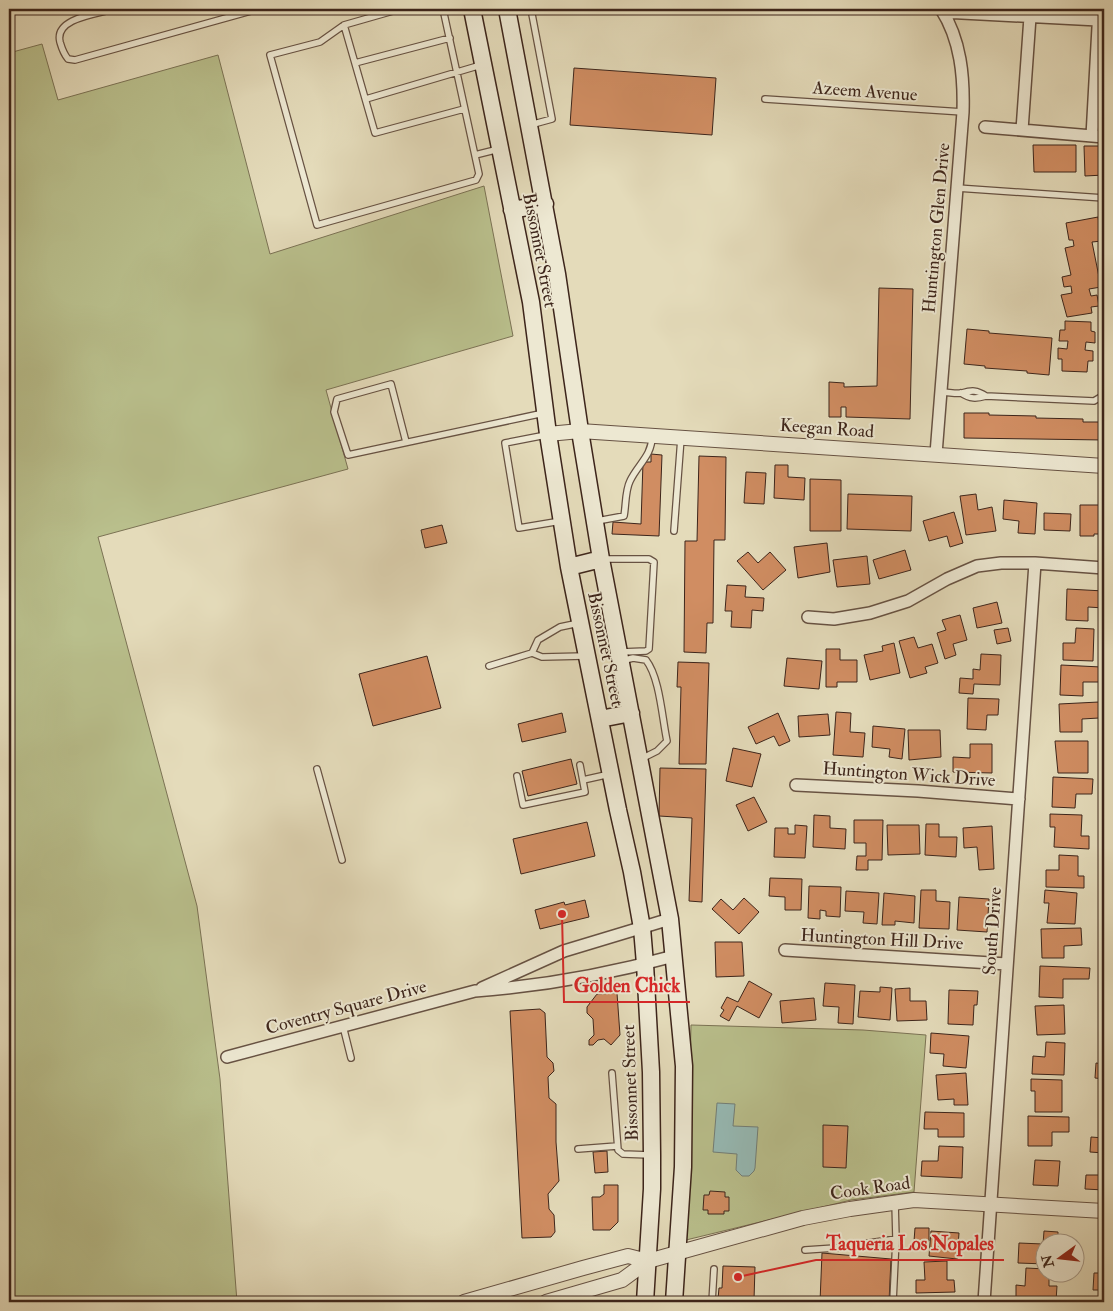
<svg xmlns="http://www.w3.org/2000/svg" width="1113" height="1311" viewBox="0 0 1113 1311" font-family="'IM FELL Double Pica',serif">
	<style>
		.green { fill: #b9bf8c; stroke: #7b7254 }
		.water { fill: #96bab5; stroke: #727e77 }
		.building { fill: #d08d62; stroke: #3d251b }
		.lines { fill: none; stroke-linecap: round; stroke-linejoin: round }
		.service-casing { stroke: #675243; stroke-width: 8 }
		.minor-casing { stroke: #675243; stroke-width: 14 }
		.tertiary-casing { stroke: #675243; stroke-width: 16 }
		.secondary-casing { stroke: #3d251b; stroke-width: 19 }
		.service { stroke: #ede8d2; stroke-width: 5.5 }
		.minor { stroke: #ede8d2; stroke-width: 11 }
		.tertiary { stroke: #ede8d2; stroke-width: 14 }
		.secondary { stroke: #ede8d2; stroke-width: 16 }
		.labels { text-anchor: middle; stroke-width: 4; stroke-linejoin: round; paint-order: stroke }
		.street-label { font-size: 18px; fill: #3d251b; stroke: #ede8d2 }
		.leader { fill: none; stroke: #d62828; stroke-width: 2 }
		.callout-dot { fill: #d62828; stroke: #ede8d2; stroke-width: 2 }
		.callout-label { font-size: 19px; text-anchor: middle; font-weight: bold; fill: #d62828; stroke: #ede8d2; stroke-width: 4; stroke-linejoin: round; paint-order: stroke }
	</style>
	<rect width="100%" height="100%" fill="#e4dbba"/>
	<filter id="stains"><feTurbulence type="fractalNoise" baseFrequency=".004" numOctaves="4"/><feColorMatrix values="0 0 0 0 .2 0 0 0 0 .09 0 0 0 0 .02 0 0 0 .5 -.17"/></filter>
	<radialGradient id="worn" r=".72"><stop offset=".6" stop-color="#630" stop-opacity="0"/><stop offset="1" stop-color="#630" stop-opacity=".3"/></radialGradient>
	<path class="green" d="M42 44 58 100 218 55 270 254 484 186 513 336 326 390 348 469 98 537 197 906 220 1079 237 1302H9V53Z
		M691 1025 863 1030 926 1035 914 1192 851 1200 686 1240Z"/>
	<path class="water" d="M717 1103 735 1104 733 1126 758 1127 755 1168 754 1171 749 1176H742L736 1170 737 1154 713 1152Z"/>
	<path class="building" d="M574 68 716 78 712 135 570 125Z
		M1033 145H1076V172H1034Z
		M1084 146H1100V149H1104V175L1085 176Z
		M1098 217 1102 241 1092 242 1101 287 1089 289 1091 296 1097 295 1099 306 1091 307 1092 313 1067 317 1061 295 1072 293 1071 286 1064 287 1062 277 1071 275 1065 248 1074 246 1073 240H1069L1066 223Z
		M879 288 913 289 910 419 846 417V407H841V417H829V382L844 383V387L877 386Z
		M1065 321 1091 322V331L1095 332V343L1086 342 1085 350 1093 351V361H1088L1087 372 1062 371V359H1058V348L1067 349 1068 341H1059L1060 330H1065Z
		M967 329 989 331V333L1052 338 1049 375 1027 373V371L985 368V366L964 364Z
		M964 413H989V415L1036 416V418L1083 419V422H1104V440L964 438Z
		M651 454 662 455 659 536 612 534 613 522 641 524 643 462H651Z
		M699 456 726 457 725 540H714L713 623H707L706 653 684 652 685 541H697Z
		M775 465H788V477L805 478 804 500 774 498Z
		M746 472 766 473 764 504 744 503Z
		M810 479 841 480V531H810Z
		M848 494 912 496 911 531 847 529Z
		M976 494 978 510 992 507 996 531 966 535 960 496Z
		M1100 496H1104V534H1094V536H1080V505H1100Z
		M1004 500 1037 503 1035 534 1018 533 1019 521 1003 519Z
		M954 512 963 543 950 547 947 536 929 541 923 521Z
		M1044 513 1071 514 1070 531 1044 530Z
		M442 525 447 543 425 548 421 530Z
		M827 543 830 572 798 578 794 547Z
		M905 550 911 570 879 579 873 560Z
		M748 552 758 563 770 552 786 570 763 590 737 561Z
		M867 556 870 584 837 587 833 560Z
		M727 585 746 586 745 597 764 598 763 611 752 610 751 628 731 627 732 611H725Z
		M1067 589 1104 591V608L1088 607V621L1066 620Z
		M997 602 1002 623 977 628 973 608Z
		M960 615 967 640 953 644 956 655 945 659 937 633 946 630 942 620Z
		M1008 628 1011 641 997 644 994 630Z
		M1076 628 1094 629 1093 661 1063 660V643H1075Z
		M914 637 918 648 932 644 938 663 925 667 927 673 910 678 899 641Z
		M894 643 900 673 870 680 864 655 883 651 882 646Z
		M826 649H840V660H857V682H837V687H826Z
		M981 654 1001 655 1000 685 974 684 973 694 959 693 960 678 973 679V669L980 670Z
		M427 656 441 708 373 726 359 674Z
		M787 658 822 661 819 689 784 686Z
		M678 662 709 663 706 764H679L681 687H677Z
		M1061 665 1101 667 1100 682H1083V696L1060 695Z
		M968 698 999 699 998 715H987L986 730 967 729Z
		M1099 702V718L1082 719V732H1060L1059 704Z
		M836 712 851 713 850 732 865 733 863 757 833 755Z
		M562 713 566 732 522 742 518 724Z
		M778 713 790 741 779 746 774 736 756 744 748 727Z
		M828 714 830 735 799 737 798 716Z
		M873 726 905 729 902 759 889 757 890 749 872 747Z
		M908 730H940L941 757 909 760Z
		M1055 741H1088V773H1058Z
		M970 744H992V773L953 772V757L970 758Z
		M733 748 761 754 752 787 726 781Z
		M571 759 577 784 528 796 522 771Z
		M660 768 706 769 702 902 689 901 692 818 659 816Z
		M1053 777 1093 779 1092 794H1076L1075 808 1052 807Z
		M754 797 767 822 748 831 736 805Z
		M1050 814 1082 815 1081 836H1089V849L1054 847 1055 827H1050Z
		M814 815 830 816V828L846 829 845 849 813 847Z
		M854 820H883L882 860H868V870H856L857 856H866V843H854Z
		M587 822 595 856 521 874 513 839Z
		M926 824H939V837H957L956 857 925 855Z
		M795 825 807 826 805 858 774 857 775 828H788V834H795Z
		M887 825H919L920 854 888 855Z
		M992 826 994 869 979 870 977 847 964 848 963 828Z
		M1059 855 1078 856V876H1084V888L1046 887V870H1059Z
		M770 878 802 879 801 910H785V897L769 896Z
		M809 886 841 887 840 917 826 916V911L820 910V919L808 918Z
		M921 890H936V901L950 902 949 929 919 928Z
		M1045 890 1077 893 1075 924 1047 923 1049 903H1044Z
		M846 891 879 893 877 924 863 923 864 912 845 911Z
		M884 893 915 896 914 923 895 921V925H882Z
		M959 897 989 899 987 932 957 930Z
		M744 898 759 912 739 934 712 909 721 899 733 910Z
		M585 900 589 917 540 929 535 910 564 902 565 905Z
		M1081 928 1082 945 1064 946V958H1042L1041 929Z
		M715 942H742L744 976 716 977Z
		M1040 966 1090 968 1089 979H1063V998L1039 997Z
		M749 981 772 994 759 1018 737 1006 729 1021 720 1016 724 1010 721 1008 727 997 738 1002Z
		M825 983 855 985 853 1024 838 1023 839 1007 823 1006Z
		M880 987 892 988 890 1020 858 1017 860 991 880 992Z
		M910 988V1001H926L927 1020 897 1021 895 989Z
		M949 990 978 991 977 1005H974L973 1025 948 1024Z
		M617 993 620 1035 611 1045 604 1039 598 1040 593 1045H589V1040L594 1035 593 1019 587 1013V1007L597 994Z
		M814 998 816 1020 782 1023 780 1001Z
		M1064 1005 1065 1034 1037 1035 1035 1006Z
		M540 1009 545 1013 547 1057 553 1063 554 1071 548 1077 549 1098 556 1104V1142L559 1181 548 1194 549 1209 554 1215 555 1232 551 1237 522 1238 510 1011Z
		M1100 1025H1104V1041H1100Z
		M931 1033 969 1036 966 1068 943 1066 944 1054 930 1053Z
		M1046 1042 1065 1043 1064 1075 1032 1074 1033 1056 1045 1057Z
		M1096 1063 1104 1064V1079L1095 1078Z
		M966 1073 968 1105H954V1099L938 1100 936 1075Z
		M1031 1079 1062 1080V1112H1035V1091H1031Z
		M925 1112 964 1113V1137H938V1129H924Z
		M1028 1116 1069 1117V1132H1052V1146H1028Z
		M823 1125 848 1126 846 1168 823 1167Z
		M1091 1137 1104 1138V1153L1090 1152Z
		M939 1146 963 1147 962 1178 921 1176 922 1161H938Z
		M607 1151 608 1172 595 1173 593 1152Z
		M1035 1160 1060 1161 1058 1186 1033 1185Z
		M1104 1166V1190L1085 1189 1086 1175H1104Z
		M604 1185H618V1222L610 1230H593L592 1197H600L604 1194Z
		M710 1191 725 1192V1197H729V1211H724V1214H708V1210H703L704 1195H709Z
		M915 1228H929V1241H914Z
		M931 1231 959 1233 957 1259 929 1256Z
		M1044 1231 1058 1232V1236H1066V1244H1046V1264L1018 1263 1019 1243 1043 1244Z
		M822 1253 891 1259 889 1302H820Z
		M947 1261V1280H954L955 1292 916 1293V1280H925L924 1262Z
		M723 1266 755 1267 754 1300 718 1299 719 1288H722Z
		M1026 1268 1046 1269V1274H1049V1286H1057L1056 1301 1016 1299V1285L1025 1286Z
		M1094 1273H1104V1302L1103 1290H1093Z
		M909 1300 934 1301V1302H909Z"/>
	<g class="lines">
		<g class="service-casing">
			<path id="service" d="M114 9C97 14 54 18 60 42 62 49 63 53 68 59L75 60 258 9
				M400 9 344 25 320 42 270 55 317 225 476 180 479 174 443 9
				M344 25 375 133 464 109
				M355 63 450 38
				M366 99 481 65
				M765 99 963 112
				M530 125 552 119 531 9
				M475 155 499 149
				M957 188 1104 198
				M941 392C948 392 956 394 962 393 972 390 977 390 986 396
				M961 393C970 399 976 399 986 396L1094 401 1104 395
				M546 435 505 443 519 528 561 521
				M406 442 391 384 337 399 334 412 348 455 544 413
				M597 521 624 516C626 506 625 491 630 481 638 464 652 456 652 436
				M674 531 681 438
				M602 559H649L654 562 649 649 646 651 621 652
				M579 623 560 627 538 640 532 653 542 657 585 656
				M621 661 633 658 646 660C660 678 662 718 667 741L657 751 641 759
				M489 666 532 653
				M317 769 342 860
				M517 776 523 805 585 792 580 765
				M583 780 610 774
				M343 1026 351 1058
				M612 1073 618 1150 623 1154 650 1155
				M578 1149 617 1146
				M805 1250 835 1248 896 1239 895 1202
				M712 1302 714 1269
				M893 1302 896 1239"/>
		</g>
		<g class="minor-casing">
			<path id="minor" d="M943 12 1098 20
				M985 127 1104 137
				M1022 130 1030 17
				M1092 136 1099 9
				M936 454 963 112C964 77 961 40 941 9
				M808 617 834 619 870 613 908 601 947 579 977 566 1001 563H1035L1104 568
				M796 785 918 791 1019 799
				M785 950 1007 964
				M482 988 564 951 670 919
				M227 1057 475 991C543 986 609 974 674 956
				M984 1302 1035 563"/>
		</g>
		<g class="tertiary-casing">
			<path id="tertiary" d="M548 434 580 431 1104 466
				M464 1302 583 1268 628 1256 648 1261
				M546 1302 622 1280 648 1261 803 1218 850 1209 914 1200 1104 1211"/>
		</g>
		<g class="secondary-casing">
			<path id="secondary" d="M472 9 531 302 548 434 569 567 618 810 632 872 642 928 645 964 651 1072 652 1155V1189L645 1302
				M507 9 557 274 580 431 601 559 670 919 684 1066 683 1167 674 1302
				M512 210 545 204
				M569 567 601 559
				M600 719 631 713"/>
		</g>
		<use href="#service" class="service"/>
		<use href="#minor" class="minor"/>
		<use href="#tertiary" class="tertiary"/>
		<use href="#secondary" class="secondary"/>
	</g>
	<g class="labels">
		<g class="street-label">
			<text transform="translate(865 91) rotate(4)" y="6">Azeem Avenue</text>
			<text transform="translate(936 228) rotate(-85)" y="6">Huntington Glen Drive</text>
			<text transform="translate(540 250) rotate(79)" y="6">Bissonnet Street</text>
			<text transform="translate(827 428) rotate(4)" y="6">Keegan Road</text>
			<text transform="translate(606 649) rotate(78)" y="6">Bissonnet Street</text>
			<text transform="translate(909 774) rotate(4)" y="6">Huntington Wick Drive</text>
			<text transform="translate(992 931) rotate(-86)" y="6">South Drive</text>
			<text transform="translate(882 939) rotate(3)" y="6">Huntington Hill Drive</text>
			<text transform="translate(346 1007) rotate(-15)" y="6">Coventry Square Drive</text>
			<text transform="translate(630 1083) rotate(-92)" y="6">Bissonnet Street</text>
			<text transform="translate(870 1188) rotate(-8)" y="6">Cook Road</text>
		</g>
	</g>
	<path class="leader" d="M562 914L564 1002H690M738 1277L816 1260H1004"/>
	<g class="callout-dot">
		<circle cx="562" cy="914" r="5"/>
		<circle cx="738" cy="1277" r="5"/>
	</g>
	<g class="callout-label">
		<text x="627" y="992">Golden Chick</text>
		<text x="910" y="1250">Taqueria Los Nopales</text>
	</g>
	<rect width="1113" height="1311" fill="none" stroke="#e4dbba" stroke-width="30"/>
	<rect x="10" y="10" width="1093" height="1291" fill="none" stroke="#3d251b" stroke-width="2.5"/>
	<rect x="15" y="15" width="1083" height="1281" fill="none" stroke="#3d251b"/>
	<g transform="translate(1060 1258) rotate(255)"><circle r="24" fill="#ede8d2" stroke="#a79a89"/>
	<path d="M0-4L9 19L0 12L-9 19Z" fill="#8f2418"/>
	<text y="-8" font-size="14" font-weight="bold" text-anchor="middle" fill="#3d251b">N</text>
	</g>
	<rect width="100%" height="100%" filter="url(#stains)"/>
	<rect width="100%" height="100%" fill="url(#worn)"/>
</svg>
